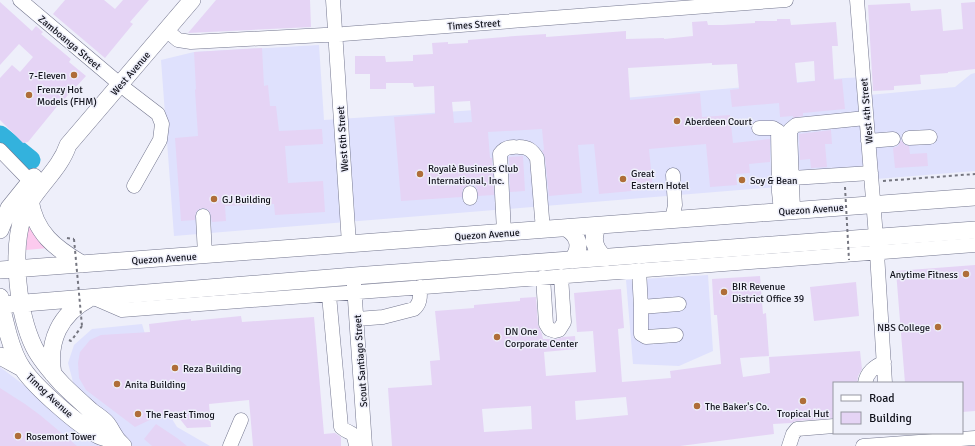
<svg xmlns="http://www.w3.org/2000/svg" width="975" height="446" viewBox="0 0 975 446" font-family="Signika,sans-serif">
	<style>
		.built { fill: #dfe1fd }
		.green { fill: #fccaee }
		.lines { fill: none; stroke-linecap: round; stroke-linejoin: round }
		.river { stroke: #33b2dd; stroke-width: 19 }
		.building { fill: #e5d4f5; fill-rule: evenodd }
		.minor-casing { stroke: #74778f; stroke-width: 15 }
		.major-casing { stroke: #74778f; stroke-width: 18 }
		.path { stroke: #757680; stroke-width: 2; stroke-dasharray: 3 3; stroke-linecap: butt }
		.minor { stroke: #fff; stroke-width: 14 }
		.major { stroke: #fff; stroke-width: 17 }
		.path-bridge { stroke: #757680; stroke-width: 2; stroke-dasharray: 3 3; stroke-linecap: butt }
		.poi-dot { fill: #af6e38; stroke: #eeeffa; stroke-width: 1.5 }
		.labels { text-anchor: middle; stroke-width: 3; stroke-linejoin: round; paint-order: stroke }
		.street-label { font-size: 10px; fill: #12131c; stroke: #eeeffa }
		.poi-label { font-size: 10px; fill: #12131c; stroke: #eeeffa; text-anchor: start }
	</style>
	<rect width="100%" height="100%" fill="#eeeffa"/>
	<path class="built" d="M319 45 324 120 536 106 845 78 868 77 869 95 955 87 971 74 975 73V171L174 236 161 60 194 52Z
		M708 275 713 351 679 366 633 364 626 280Z
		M142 324 169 414 177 427 210 446H0V367L57 410 73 382 68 363 74 345 92 329Z"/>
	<path class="green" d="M28 226H29L48 248 26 250Z"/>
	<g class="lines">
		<path class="river" d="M0 135 31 160"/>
	</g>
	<path class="building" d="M65 0H104L115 9 123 0H149L130 22 133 24 105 58 53 14Z
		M216 0H310L311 27 188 33Z
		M0 2 32 31 36 26 43 32 41 34 71 59 69 62 86 76 76 87 75 86 60 105 59 104 28 142 23 143 0 120V78L12 65 20 72 33 57 19 44 0 65Z
		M975 2V69L948 72V73L920 75 921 84 894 86V90L873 91 868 5 910 3 911 11 941 9 943 31 963 29 961 3Z
		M777 19H790L791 25 836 22 838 46H832L834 80 842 79 845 109 803 113V116L793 118V116L780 117 779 103 732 107 730 90 739 89 737 64 712 65V63L628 68 630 100 700 93 702 117 730 115 733 143 770 139V162L749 164 750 173 736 174 737 185 710 187 706 144 649 149 653 189 599 194 594 144 578 145 582 193 549 196 545 157 542 150H544L542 129 488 132 490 158H492L494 195 478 196 477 188 474 185H470L463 188 462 197 401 201 394 117 435 114 434 86 414 87 413 83H386V89H370V74H355V56H385L386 62 413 61V55L433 54 432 43 448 42V44L468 43V40L515 36 546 34V37L626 31V39L664 38V39L693 36 692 22 707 21 708 25H723L755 23V21H777ZM814 61 815 81 797 83 795 63ZM470 101 472 122 454 123 452 102Z
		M262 48 264 86 268 85 270 106H276L279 131 322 129 323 144 285 146 288 183 323 181 325 212 275 215 274 204 225 206 226 221 212 222 210 212 207 209 203 208 199 209 196 212 195 220 181 221 175 138 198 136 195 90 196 89 194 52Z
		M831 130 832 144H825L827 167 811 168 810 159 800 160 799 134Z
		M901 140 905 145 909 146 910 154 927 153 928 166 895 168 893 148 898 146Z
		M523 156 525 191 510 192 509 157Z
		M975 265V411L962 412V383H905L896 271Z
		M760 276 763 314 766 313 769 356 740 358 743 377 770 373 769 357 860 351 862 369 858 376 857 383H834V418L796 421 791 423 773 424 774 434 680 446H392L388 388 432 385 430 361 440 360 435 311 474 308V305L520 301V298L536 297 538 325 542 334 543 339H557L563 337 575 336 576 349 544 352 546 376 596 372 593 331 577 332 574 293 621 289 624 328 618 329 622 382 671 378 670 371 721 364 717 315H714L712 279ZM626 397 628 415 576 420 575 401ZM531 406 532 429 484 432 482 409Z
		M856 282 859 316 814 321 810 287Z
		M241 316 242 322 314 317 324 434 335 433 341 437V446H253L249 400 209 404 211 427 187 428 176 414 163 416 165 414 153 417 154 418 135 427 86 390 79 378 78 363 80 352 90 340 101 335 150 332 149 324 191 319V321Z
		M0 388 25 404 40 415 77 446H0Z
		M156 424 177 438 187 446H152L144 439Z"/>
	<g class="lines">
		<g class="minor-casing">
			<path id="minor" d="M20 0 128 91 158 114 162 124 160 140 134 186
				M333 0 349 244
				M857 0 876 237 885 383
				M166 30 178 40 191 42 343 34 786 0
				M759 128H773L778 131 779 192 781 211
				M909 138 930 137
				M868 141 893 139
				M519 147C528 147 532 150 537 158L543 230
				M0 150 30 181
				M792 178 871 173
				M470 193V198
				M793 210 790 130 796 125 866 118
				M203 216 205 255
				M672 220 675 205 673 175
				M504 232 500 154C504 148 508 147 514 147
				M639 270 641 307 679 304
				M543 277 546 324 549 329 555 331 559 330 564 322 561 276
				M354 285 365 446
				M329 295 341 427C351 436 353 428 356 446
				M92 297 122 310 975 245
				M641 307V334L646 337 676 335
				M357 319 383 317 414 309C421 303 420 296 420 287
				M865 383C867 372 874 367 884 362
				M230 446 241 420
				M789 446 793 434 797 429 834 426
				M863 446 975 438"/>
		</g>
		<g class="major-casing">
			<path id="major" d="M30 200C35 233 55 248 82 264
				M598 226C591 238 594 249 605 258
				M566 228C579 235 582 248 572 260
				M0 230 9 208 34 177
				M0 270 975 197
				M0 297C3 316 11 353 23 369 35 387 79 426 98 435 104 438 110 439 116 440
				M0 305 354 276 975 230
				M0 356 22 368
				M53 374C47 341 60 314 90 298
				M123 446C113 438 114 433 107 424 103 419 96 415 91 411 81 402 71 393 62 384 52 373 41 361 34 347 18 314 11 252 23 216 33 189 59 172 68 145L192 0"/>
		</g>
		<path class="path" d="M883 181 975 174
			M67 238 74 239
			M69 340 71 341 82 326"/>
		<use href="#minor" class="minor"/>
		<use href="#major" class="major"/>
		<path class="path-bridge" d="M845 187 849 260
			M74 239 82 326"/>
	</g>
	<g class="poi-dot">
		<circle cx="74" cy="75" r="4"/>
		<circle cx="29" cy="95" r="4"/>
		<circle cx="677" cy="121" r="4"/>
		<circle cx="420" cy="174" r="4"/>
		<circle cx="623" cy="179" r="4"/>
		<circle cx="742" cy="180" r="4"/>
		<circle cx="214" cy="199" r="4"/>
		<circle cx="966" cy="274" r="4"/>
		<circle cx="724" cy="292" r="4"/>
		<circle cx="938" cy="327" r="4"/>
		<circle cx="497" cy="337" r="4"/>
		<circle cx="175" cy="368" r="4"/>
		<circle cx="117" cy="384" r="4"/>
		<circle cx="803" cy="401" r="4"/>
		<circle cx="697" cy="406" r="4"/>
		<circle cx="138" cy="414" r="4"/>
		<circle cx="18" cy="436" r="4"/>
	</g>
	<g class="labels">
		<g class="street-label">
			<text transform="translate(474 24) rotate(-4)" y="4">Times Street</text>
			<text transform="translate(70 42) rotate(40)" y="4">Zamboanga Street</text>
			<text transform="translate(130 73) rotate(-49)" y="4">West Avenue</text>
			<text transform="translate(866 111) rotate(-95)" y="4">West 4th Street</text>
			<text transform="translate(342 139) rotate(-94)" y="4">West 6th Street</text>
			<text transform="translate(811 209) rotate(-4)" y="4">Quezon Avenue</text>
			<text transform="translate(487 234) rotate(-4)" y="4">Quezon Avenue</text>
			<text transform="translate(164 258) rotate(-4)" y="4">Quezon Avenue</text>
			<text transform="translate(360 361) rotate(-94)" y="4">Scout Santiago Street</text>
			<text transform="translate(50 395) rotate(43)" y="4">Timog Avenue</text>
		</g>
		<g class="poi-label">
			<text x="66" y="79" text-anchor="end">7-Eleven</text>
			<text x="37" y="93">Frenzy Hot<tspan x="37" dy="12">Models (FHM)</tspan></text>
			<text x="685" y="125">Aberdeen Court</text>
			<text x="428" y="172">Royalè Business Club<tspan x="428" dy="12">International, Inc.</tspan></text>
			<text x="631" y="177">Great<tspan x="631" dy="12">Eastern Hotel</tspan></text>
			<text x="750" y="184">Soy &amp; Bean</text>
			<text x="222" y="203">GJ Building</text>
			<text x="958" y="278" text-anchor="end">Anytime Fitness</text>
			<text x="732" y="290">BIR Revenue<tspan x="732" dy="12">District Office 39</tspan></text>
			<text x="930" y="331" text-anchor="end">NBS College</text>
			<text x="505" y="335">DN One<tspan x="505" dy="12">Corporate Center</tspan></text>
			<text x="183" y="372">Reza Building</text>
			<text x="125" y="388">Anita Building</text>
			<text x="705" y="410">The Baker's Co.</text>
			<text x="803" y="417" text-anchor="middle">Tropical Hut</text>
			<text x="146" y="418">The Feast Timog</text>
			<text x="26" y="440">Rosemont Tower</text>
		</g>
	</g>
	<rect x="833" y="382" width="130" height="52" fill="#eeeffa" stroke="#9697a1"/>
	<rect x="841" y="395" width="20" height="6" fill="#ffffff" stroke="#9697a1"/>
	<text x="869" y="402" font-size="12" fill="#12131c">Road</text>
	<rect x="841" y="412" width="20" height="12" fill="#e5d4f5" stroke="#9697a1"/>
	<text x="869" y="422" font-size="12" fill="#12131c">Building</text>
</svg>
